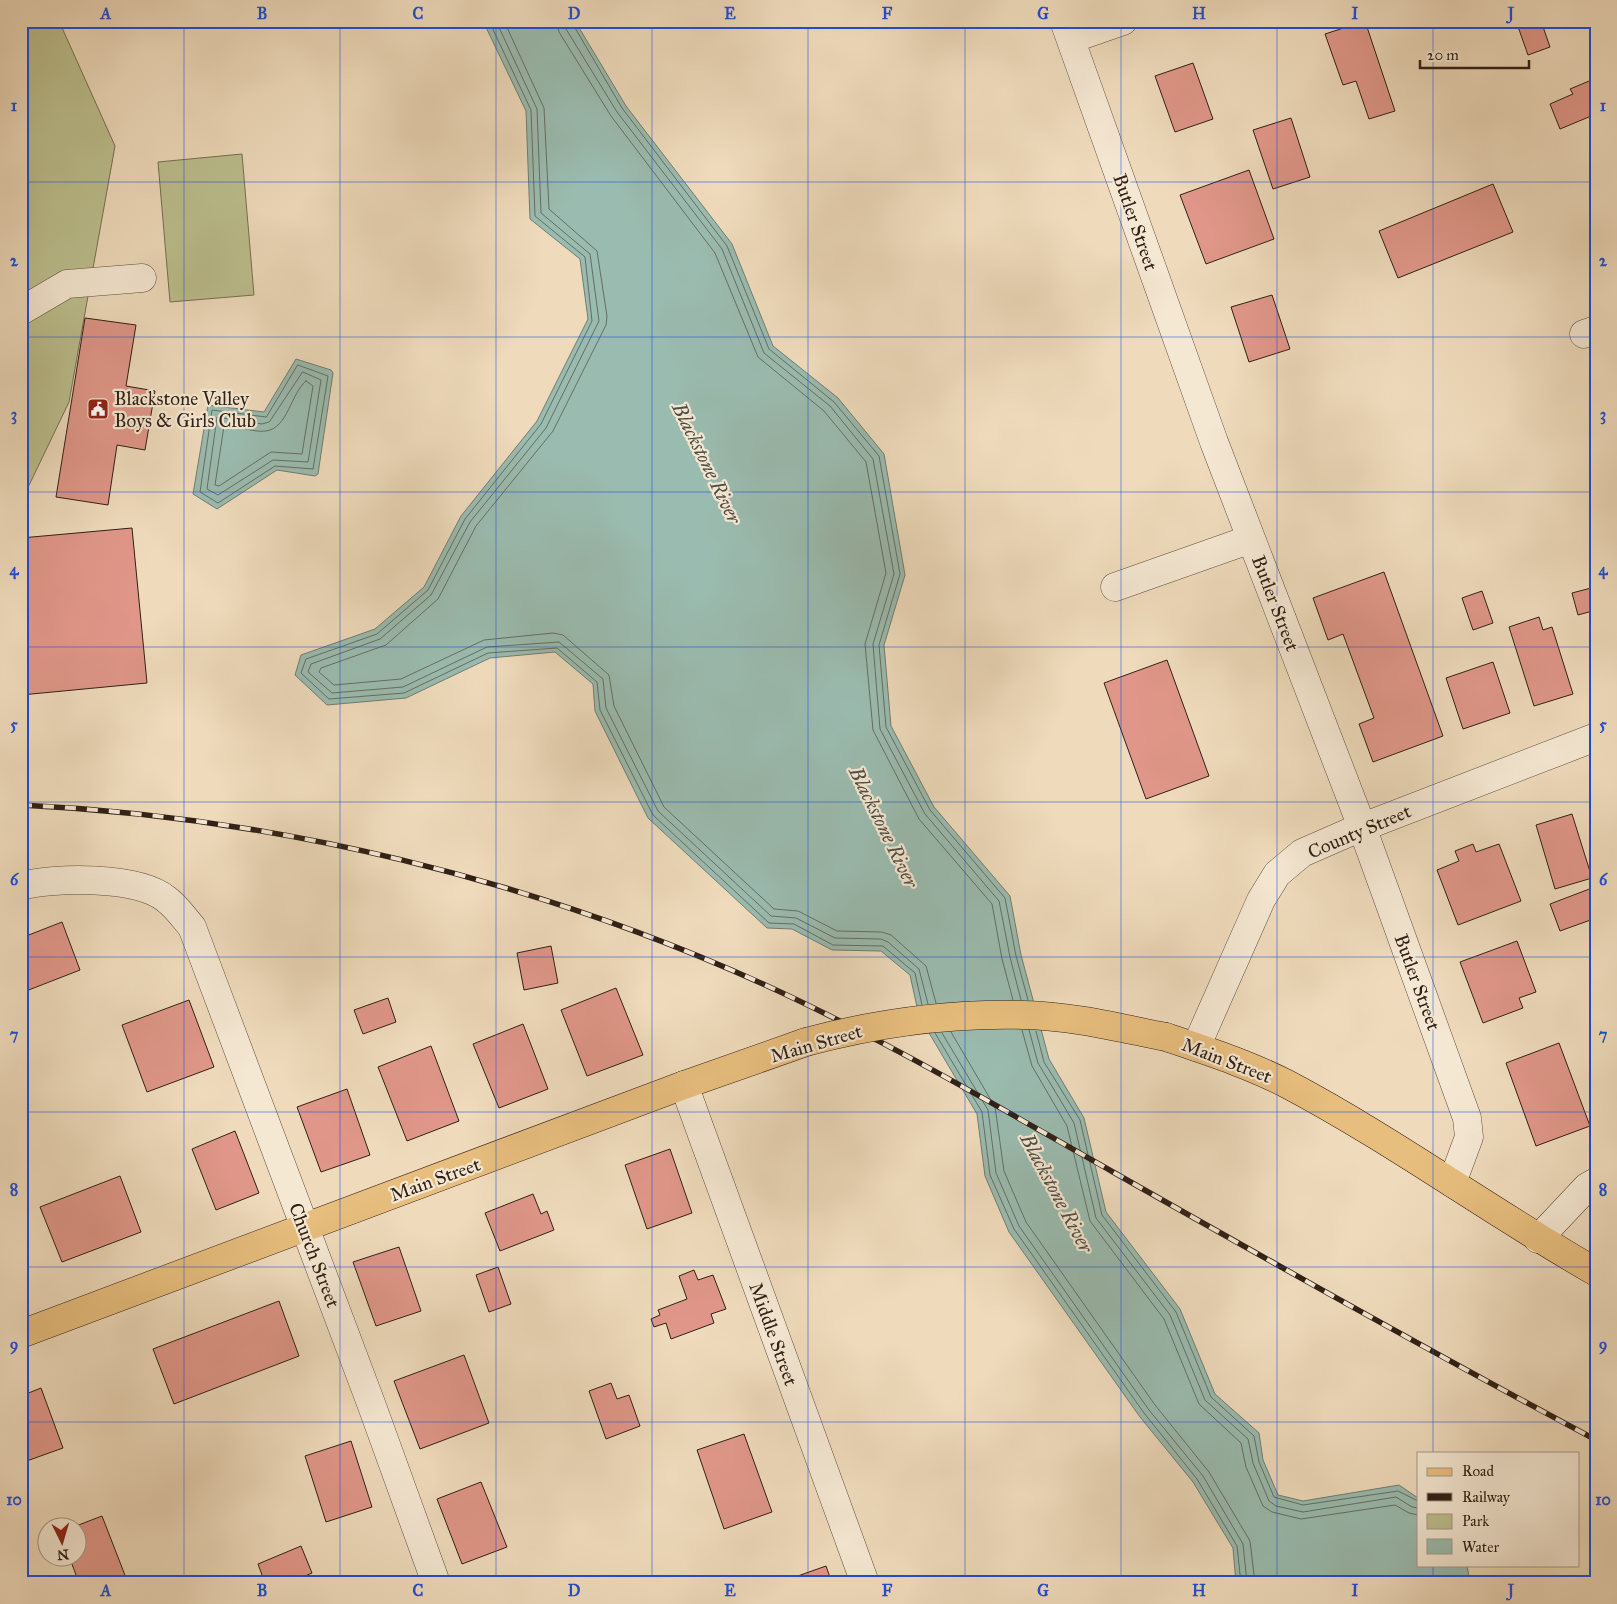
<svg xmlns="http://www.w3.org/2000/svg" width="1617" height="1604" viewBox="0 0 1617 1604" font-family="'IM FELL Great Primer',serif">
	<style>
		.green { fill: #bcbf8e; stroke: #767052 }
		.water { fill: #9abbaf; stroke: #707d72 }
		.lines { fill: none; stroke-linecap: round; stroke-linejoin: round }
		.shore { stroke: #656e63; stroke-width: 1 }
		.building { fill: #e09789; stroke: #302017 }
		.minor-casing { stroke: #604f40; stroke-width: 29 }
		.major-casing { stroke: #302017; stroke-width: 29 }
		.minor { stroke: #f5e8d3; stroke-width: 28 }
		.major { stroke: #e8be7e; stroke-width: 28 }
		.rail-casing { stroke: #302017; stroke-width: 5.5 }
		.rail { stroke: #f5e8d3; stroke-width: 4; stroke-dasharray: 11; stroke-linecap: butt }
		.major-bridge-casing { stroke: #302017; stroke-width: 29; stroke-linecap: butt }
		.major-bridge { stroke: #e8be7e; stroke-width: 28 }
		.grid { fill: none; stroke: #1d4ed8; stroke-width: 1; stroke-opacity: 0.55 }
		.labels { text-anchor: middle; stroke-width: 4.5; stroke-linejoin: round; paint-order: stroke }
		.street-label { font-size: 19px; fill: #302017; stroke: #f5e8d3 }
		.poi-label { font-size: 19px; fill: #302017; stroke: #f5e8d3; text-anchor: start }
		.water-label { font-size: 20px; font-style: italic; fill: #504e45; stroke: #f5e8d3 }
		.neatline { fill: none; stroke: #1d4ed8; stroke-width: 2 }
		.grid-label { font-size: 16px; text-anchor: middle; font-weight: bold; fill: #1d4ed8 }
	</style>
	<rect width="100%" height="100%" fill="#efdbbc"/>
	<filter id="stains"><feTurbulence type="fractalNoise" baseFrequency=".004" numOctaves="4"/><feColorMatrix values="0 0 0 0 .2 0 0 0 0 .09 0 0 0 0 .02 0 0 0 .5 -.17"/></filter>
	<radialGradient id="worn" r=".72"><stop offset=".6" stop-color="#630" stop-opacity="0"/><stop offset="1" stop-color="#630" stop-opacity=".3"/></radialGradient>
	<path class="green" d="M21 21H59L115 146 69 402 21 502Z
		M242 154 254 295 170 302 158 162Z"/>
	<path class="water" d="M483 21H575L626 106 732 244 773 346 838 398 884 454 905 575 884 645 891 726 934 807 1010 896 1021 955 1049 1059 1084 1118 1106 1212 1180 1309 1215 1394 1259 1433 1263 1460 1278 1495 1303 1501 1399 1485 1418 1498V1565H1467L1470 1583H1236L1233 1548 1193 1482 1140 1417 1009 1232 985 1176 977 1114 919 1016 910 975 881 951 832 950 792 929 767 928 648 818 595 711 593 684 555 652 490 658 406 698 327 705 295 675 301 655 375 629 424 587 461 516 537 421 588 319 580 259 530 219 526 111Z
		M296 359 331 370 333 373 318 474 315 476 277 470 217 509 193 494 208 405 264 412Z"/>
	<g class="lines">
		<path class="shore" d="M489 21 531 110 535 216 585 257 592 321 541 424 465 519 428 590 377 634 306 659 301 673 329 699 404 693 488 653 557 648 597 682 600 710 653 815 769 923 794 924 833 945 883 946 915 973 922 1005
			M496 21 537 109 541 213 590 254 599 321 546 428 470 522 431 595 380 639 311 664 308 672 332 693 403 687 487 647 559 642 603 679 606 708 658 811 771 916 796 918 835 938 881 939 888 942 919 969 928 1004
			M504 21 544 108 549 209 597 251 607 316 606 325 553 431 476 526 438 599 386 645 321 668 319 672 334 685 401 679 484 640 553 633 563 635 609 675 614 706 664 807 774 909 798 911 837 931 882 932 891 935 926 966 936 1003
			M557 21 559 32 611 116 715 253 758 357 824 411 866 462 886 573 865 644 873 730 919 819 992 904 1002 959 1013 1000
			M564 21 566 29 617 112 722 249 764 353 830 406 873 459 894 574 873 644 880 729 925 814 999 901 1010 957 1021 1000
			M571 21 622 108 727 246 769 349 834 402 879 456 900 574 879 645 886 727 930 810 1005 898 1016 956 1028 1000
			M298 365 328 376 313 469 275 466 218 503 200 492 212 410 266 417Z
			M303 372 321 380 308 462 273 460 218 495 207 489 217 417 262 424 269 422Z
			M306 381 313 386 302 454 271 452 219 486 215 485 224 426C237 424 252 433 266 431 288 428 291 393 306 381Z
			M1022 1030 1032 1066 1067 1126 1090 1221 1164 1319 1199 1404 1241 1443 1246 1467 1263 1506 1272 1512 1301 1519 1395 1505 1409 1513 1418 1515
			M1029 1030 1038 1063 1074 1123 1096 1218 1170 1315 1205 1400 1248 1439 1253 1463 1269 1501 1276 1506 1303 1512 1396 1497 1412 1507 1418 1508
			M1036 1031 1044 1062 1080 1120 1102 1215 1176 1312 1211 1397 1254 1436 1259 1462 1274 1497 1303 1505 1398 1491 1418 1501
			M951 1032 995 1107 1004 1171 1026 1222 1155 1405 1209 1472 1250 1541 1255 1583
			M935 1033 982 1112 990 1175 1014 1229 1144 1413 1197 1479 1237 1546 1241 1583
			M942 1033 988 1110 996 1173 1019 1226 1149 1410 1203 1476 1243 1544 1247 1583"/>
	</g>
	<path class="building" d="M1365 21 1395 111 1369 119 1356 81 1343 85 1325 34Z
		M1516 21H1541L1550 47 1528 55Z
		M1193 63 1213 119 1175 132 1155 76Z
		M1594 79 1596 114 1560 129 1550 104 1573 94 1570 89Z
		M1291 118 1310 177 1273 189 1253 130Z
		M1249 170 1274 239 1206 264 1180 195Z
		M1493 184 1513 232 1398 278 1379 231Z
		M1272 295 1290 349 1249 362 1231 307Z
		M85 318 136 325 126 386 155 391 145 450 117 445 108 505 56 497Z
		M132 528 147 683 21 695V538Z
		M1384 572 1443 736 1373 762 1359 724 1374 718 1343 634 1328 640 1313 598Z
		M1591 588 1596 610 1578 615 1572 593Z
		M1482 591 1493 623 1473 630 1462 598Z
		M1539 617 1543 630 1552 627 1573 694 1534 706 1509 627Z
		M1167 660 1209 776 1146 799 1104 683Z
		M1493 662 1510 713 1463 729 1446 678Z
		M1572 814 1592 878 1555 889 1536 825Z
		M1473 844 1476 852 1499 844 1521 901 1458 925 1437 870 1459 861 1455 851Z
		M1592 888 1596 899V918L1560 931 1550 904Z
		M62 922 80 970 21 993V938Z
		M1517 941 1536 992 1519 998 1523 1008 1483 1023 1460 962Z
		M551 946 558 983 524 990 517 953Z
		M616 988 643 1055 587 1076 561 1010Z
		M388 998 396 1022 363 1034 354 1010Z
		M189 1000 214 1067 147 1092 122 1025Z
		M523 1024 548 1089 499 1108 473 1044Z
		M1559 1043 1590 1126 1536 1146 1506 1063Z
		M431 1046 459 1121 407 1141 378 1067Z
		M347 1089 370 1155 321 1172 297 1107Z
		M235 1131 259 1193 216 1210 192 1149Z
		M670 1149 692 1213 647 1229 625 1165Z
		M120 1176 141 1232 62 1262 40 1207Z
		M533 1194 541 1214 547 1211 554 1230 500 1251 485 1213Z
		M399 1247 421 1311 376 1326 353 1262Z
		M498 1267 511 1304 489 1312 476 1275Z
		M694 1270 698 1280 713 1275 726 1309 711 1314 714 1323 671 1339 666 1323 654 1327 651 1319 660 1315 658 1310 687 1299 679 1276Z
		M279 1301 299 1356 174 1404 153 1349Z
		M464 1355 489 1423 420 1449 394 1381Z
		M611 1383 617 1399 629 1395 640 1426 606 1439 589 1391Z
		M41 1388 63 1448 21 1463V1396Z
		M744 1434 772 1512 724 1529 697 1450Z
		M351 1441 372 1507 326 1522 305 1456Z
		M481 1482 507 1547 462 1564 437 1499Z
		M102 1516 128 1583H79L69 1556H78L76 1526Z
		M301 1546 312 1573 289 1583H265L258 1564Z
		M826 1566 832 1583H778Z"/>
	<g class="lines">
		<g class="minor-casing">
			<path id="minor" d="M1064 21 1214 442 1362 827 1467 1118 1469 1137 1452 1183
				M1071 39 1123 21
				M21 311 67 284 142 278
				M1584 334 1596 330
				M1115 587 1251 539
				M21 886C55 877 138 876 166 899 176 906 184 918 192 927L372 1406 436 1583
				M1196 1047 1261 900 1277 874 1302 853 1350 832 1596 737
				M684 1085 865 1583
				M1538 1239 1587 1187 1596 1182"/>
		</g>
		<g class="major-casing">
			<path id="major" d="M1166 1037C1207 1051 1248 1064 1287 1084 1393 1140 1491 1212 1596 1272
				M21 1334 684 1085 806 1042"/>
		</g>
		<use href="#minor" class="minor"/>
		<use href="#major" class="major"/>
		<g class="rail-casing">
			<path id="rail" d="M21 805C276 817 531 879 763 984 884 1039 998 1107 1113 1172 1273 1263 1433 1353 1596 1440"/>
		</g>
		<use href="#rail" class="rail"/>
		<g class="major-bridge-casing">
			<path id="major-bridge" d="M806 1042C877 1023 950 1013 1024 1015 1072 1016 1120 1028 1166 1037"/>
		</g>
		<use href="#major-bridge" class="major-bridge"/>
	</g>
	<path class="grid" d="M184 21V1583M340 21V1583M496 21V1583M652 21V1583M808 21V1583M965 21V1583M1121 21V1583M1277 21V1583M1433 21V1453M21 182H1596M21 337H1596M21 492H1596M21 647H1596M21 802H1596M21 957H1596M21 1112H1596M21 1267H1596M21 1422H1596M1433 1565V1583"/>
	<defs>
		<g id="civic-square" transform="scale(1.125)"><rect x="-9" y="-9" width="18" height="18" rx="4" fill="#8f2418" stroke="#f5e8d3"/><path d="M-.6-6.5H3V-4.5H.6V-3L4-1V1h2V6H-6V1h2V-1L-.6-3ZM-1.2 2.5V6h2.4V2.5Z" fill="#fff"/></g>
	</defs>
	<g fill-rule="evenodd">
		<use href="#civic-square" x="98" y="409"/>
	</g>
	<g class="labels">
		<g class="street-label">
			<text transform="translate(1136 222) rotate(71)" y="7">Butler Street</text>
			<text transform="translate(1276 603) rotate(69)" y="7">Butler Street</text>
			<text transform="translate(1359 831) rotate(-23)" y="7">County Street</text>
			<text transform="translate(1418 982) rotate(70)" y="7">Butler Street</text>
			<text transform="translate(816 1043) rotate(-16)" y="7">Main Street</text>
			<text transform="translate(1227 1060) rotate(21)" y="7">Main Street</text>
			<text transform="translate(435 1179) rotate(-20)" y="7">Main Street</text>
			<text transform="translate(315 1255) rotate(69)" y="7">Church Street</text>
			<text transform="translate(774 1334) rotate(70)" y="7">Middle Street</text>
		</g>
		<g class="poi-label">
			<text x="114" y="405">Blackstone Valley<tspan x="114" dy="22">Boys &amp; Girls Club</tspan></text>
		</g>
		<g class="water-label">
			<text transform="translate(707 463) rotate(64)" y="7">Blackstone River</text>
			<text transform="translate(884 827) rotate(64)" y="7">Blackstone River</text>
			<text transform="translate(1057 1193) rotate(62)" y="7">Blackstone River</text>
		</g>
	</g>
	<rect width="1617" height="1604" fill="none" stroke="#efdbbc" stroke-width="55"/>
	<rect x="1417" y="1452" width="162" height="115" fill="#f5e8d3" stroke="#a69888"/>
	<rect x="1427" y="1468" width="25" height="8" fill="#e8be7e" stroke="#a69888"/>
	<text x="1462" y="1476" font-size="15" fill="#302017">Road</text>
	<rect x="1427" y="1493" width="25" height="8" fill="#302017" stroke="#a69888"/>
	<text x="1462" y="1502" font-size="15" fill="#302017">Railway</text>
	<rect x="1427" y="1514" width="25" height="15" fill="#bcbf8e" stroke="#a69888"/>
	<text x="1462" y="1526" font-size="15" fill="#302017">Park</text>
	<rect x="1427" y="1539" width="25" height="15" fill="#9abbaf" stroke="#a69888"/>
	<text x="1462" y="1552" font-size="15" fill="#302017">Water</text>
	<g transform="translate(62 1542) rotate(175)"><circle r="24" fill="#f5e8d3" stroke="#a69888"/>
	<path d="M0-4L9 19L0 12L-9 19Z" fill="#8f2418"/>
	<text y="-8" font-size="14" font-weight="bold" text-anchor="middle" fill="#302017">N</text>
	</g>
	<path d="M1420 60v8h109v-8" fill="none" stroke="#302017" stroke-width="2.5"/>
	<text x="1427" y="60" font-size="15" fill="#302017" stroke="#f5e8d3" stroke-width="4" paint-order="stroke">20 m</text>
	<rect x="28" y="28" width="1562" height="1548" class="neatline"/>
	<g class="grid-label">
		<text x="106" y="19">A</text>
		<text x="262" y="19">B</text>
		<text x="418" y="19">C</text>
		<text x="574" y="19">D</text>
		<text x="730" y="19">E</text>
		<text x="887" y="19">F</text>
		<text x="1043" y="19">G</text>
		<text x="1199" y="19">H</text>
		<text x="1355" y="19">I</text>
		<text x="1511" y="19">J</text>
		<text x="14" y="111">1</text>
		<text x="1603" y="111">1</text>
		<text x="14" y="266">2</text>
		<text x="1603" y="266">2</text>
		<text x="14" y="420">3</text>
		<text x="1603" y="420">3</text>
		<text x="14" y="575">4</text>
		<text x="1603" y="575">4</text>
		<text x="14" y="730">5</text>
		<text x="1603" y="730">5</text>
		<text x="14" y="885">6</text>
		<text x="1603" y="885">6</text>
		<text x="14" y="1040">7</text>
		<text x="1603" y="1040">7</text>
		<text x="14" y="1195">8</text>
		<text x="1603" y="1195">8</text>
		<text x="14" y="1350">9</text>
		<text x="1603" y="1350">9</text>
		<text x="14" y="1505">10</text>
		<text x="1603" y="1505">10</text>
		<text x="106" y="1596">A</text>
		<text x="262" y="1596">B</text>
		<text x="418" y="1596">C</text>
		<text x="574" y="1596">D</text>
		<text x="730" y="1596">E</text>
		<text x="887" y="1596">F</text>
		<text x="1043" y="1596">G</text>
		<text x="1199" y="1596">H</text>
		<text x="1355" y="1596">I</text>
		<text x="1511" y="1596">J</text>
	</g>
	<rect width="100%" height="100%" filter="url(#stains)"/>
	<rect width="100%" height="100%" fill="url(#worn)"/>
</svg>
